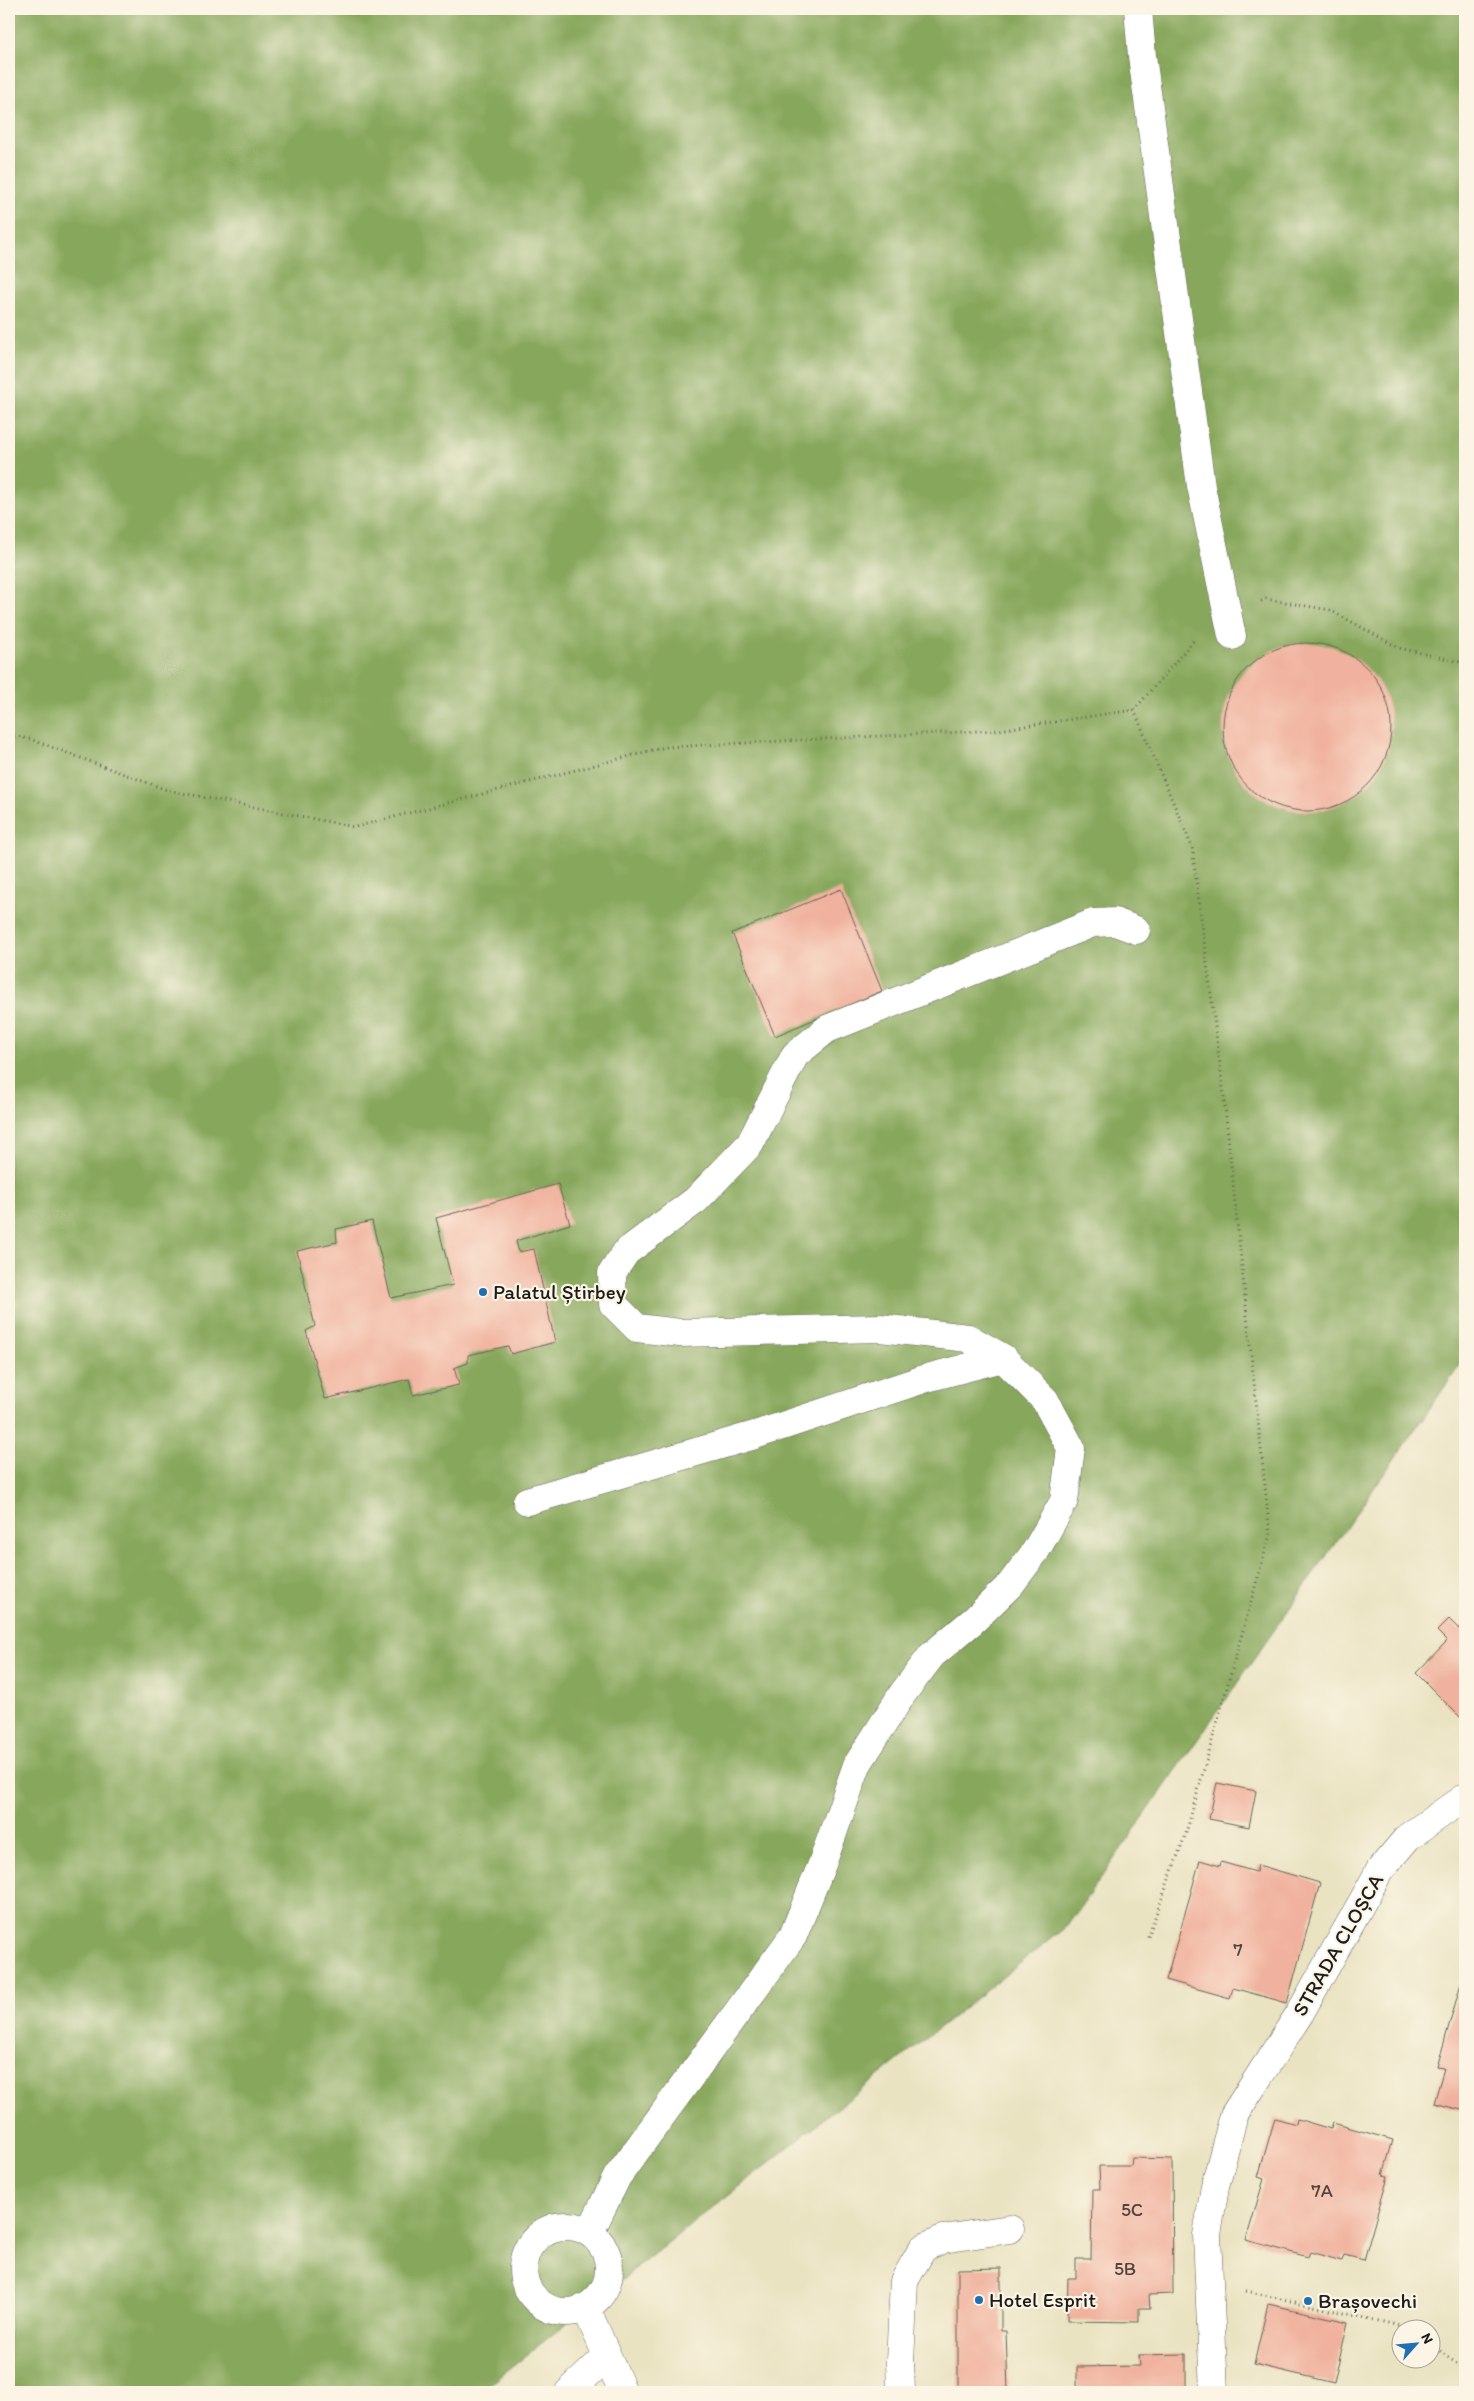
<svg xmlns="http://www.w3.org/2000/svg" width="1474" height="2401" viewBox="0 0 1474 2401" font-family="Itim,sans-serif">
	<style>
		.forest { fill: #87a75b; stroke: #52623c }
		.building { fill: #f0b29e }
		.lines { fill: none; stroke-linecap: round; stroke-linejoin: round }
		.minor-casing { stroke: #646256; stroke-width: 29 }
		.path { stroke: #646256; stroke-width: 3; stroke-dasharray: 1 4; stroke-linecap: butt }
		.minor { stroke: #fff; stroke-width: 28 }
		.poi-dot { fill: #1f6fb2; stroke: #fcf5e5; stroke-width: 2 }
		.labels { text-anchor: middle; stroke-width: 4.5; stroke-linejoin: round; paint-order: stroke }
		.number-label { font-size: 19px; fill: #51423c }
		.poi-label { font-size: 21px; fill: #1c1c1c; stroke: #fcf5e5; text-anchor: start }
		.street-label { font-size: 21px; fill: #1c1c1c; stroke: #fcf5e5 }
	</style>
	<rect width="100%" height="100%" fill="#fcf5e5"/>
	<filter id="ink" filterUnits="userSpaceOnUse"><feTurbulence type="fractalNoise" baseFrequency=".02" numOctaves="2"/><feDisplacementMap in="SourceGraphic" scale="10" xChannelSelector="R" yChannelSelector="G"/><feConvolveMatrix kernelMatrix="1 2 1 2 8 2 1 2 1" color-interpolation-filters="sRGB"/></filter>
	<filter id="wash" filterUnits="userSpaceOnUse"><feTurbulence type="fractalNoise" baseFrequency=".0096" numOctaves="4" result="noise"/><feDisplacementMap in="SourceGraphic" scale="20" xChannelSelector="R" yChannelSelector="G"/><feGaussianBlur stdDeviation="1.12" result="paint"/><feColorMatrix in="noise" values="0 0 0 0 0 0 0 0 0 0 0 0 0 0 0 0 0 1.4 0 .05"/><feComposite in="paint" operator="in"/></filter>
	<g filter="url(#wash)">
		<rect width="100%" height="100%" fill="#eae3c2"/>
		<path class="forest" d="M9 9H1465V1358L1067 1926 480 2392H57L9 2389Z"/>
		<g id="blocks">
			<path class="building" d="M1223 727a84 84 0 1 1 168 0a84 84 0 1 1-168 0Z
				M841 889 882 991 775 1036 732 933Z
				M558 1184 570 1224 516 1241 519 1252 534 1249 555 1342 511 1354 508 1346 468 1355V1363L454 1368 459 1385 413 1395 409 1379 325 1399 306 1331 315 1326 297 1251 337 1242 336 1229 372 1221 391 1298 453 1285 436 1218Z
				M1449 1619 1459 1629 1465 1623V1722L1416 1673 1447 1641 1437 1631Z
				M1217 1783 1256 1791 1249 1827 1209 1819Z
				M1200 1860 1220 1866 1221 1862 1256 1872 1258 1865 1320 1883 1287 2003 1233 1988 1230 1998 1166 1980Z
				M1462 1980 1465 1981V2111L1434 2103 1444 2068 1437 2067Z
				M1275 2118 1296 2124 1297 2119 1331 2129 1333 2123 1393 2140 1383 2175 1388 2176 1364 2260 1344 2255 1342 2261 1310 2252 1308 2257 1246 2240 1264 2179 1258 2177Z
				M1132 2158 1172 2159 1173 2294 1149 2295 1150 2308H1139V2322L1067 2321 1068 2278H1076V2259H1091L1092 2189H1100L1099 2166H1131Z
				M1001 2268V2331H1006L1008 2392H958V2269Z
				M1268 2304 1348 2322 1334 2383 1254 2364Z
				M1186 2354V2392H1077V2367L1140 2366 1139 2355Z"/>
		</g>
	</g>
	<g filter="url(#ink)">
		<use href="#blocks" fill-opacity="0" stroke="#646256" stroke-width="1"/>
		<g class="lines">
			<g class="minor-casing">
				<path id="minor" d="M1138 9 1142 56 1201 486 1232 636
					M1003 1358 968 1338 880 1328 680 1333 637 1328 613 1304 612 1273 626 1252 696 1200 750 1144 795 1055 827 1029 1093 923 1115 922 1136 930
					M527 1501 755 1435 927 1378 1003 1358 1045 1400 1071 1448 1064 1501 1035 1552 1010 1585 974 1620 932 1655 903 1693 857 1765 822 1864 793 1936 617 2177 590 2232
					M523 2269a43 43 0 1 1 86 0a43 43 0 1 1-86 0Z
					M586 2308 623 2392
					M569 2392 607 2356
					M901 2392 900 2362 904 2281 923 2248 943 2239 1010 2229
					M1214 2392 1207 2235 1215 2186 1234 2115 1300 2013 1380 1870 1408 1837 1465 1797"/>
			</g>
			<path class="path" d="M1261 601 1266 599 1330 610 1399 648 1465 663
				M1134 710 1192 847 1223 1088 1270 1534 1186 1833 1147 1939
				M9 736 30 739 167 790 355 827 665 747 998 730 1134 710 1195 639
				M1246 2291 1410 2328
				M1432 2345 1465 2370"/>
			<use href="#minor" class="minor"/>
		</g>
	</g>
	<g class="poi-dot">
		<circle cx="483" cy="1292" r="5"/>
		<circle cx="979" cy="2300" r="5"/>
		<circle cx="1308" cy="2301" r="5"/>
	</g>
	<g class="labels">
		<g class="number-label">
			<text x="1238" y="1956">7</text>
			<text x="1322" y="2197">7A</text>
			<text x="1132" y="2216">5C</text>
			<text x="1125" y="2275">5B</text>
		</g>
		<g class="poi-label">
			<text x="493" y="1299">Palatul Știrbey</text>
			<text x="989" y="2307">Hotel Esprit</text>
			<text x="1318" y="2308">Brașovechi</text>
		</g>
		<g class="street-label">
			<text transform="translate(1338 1945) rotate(-60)" y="7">STRADA CLOȘCA</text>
		</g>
	</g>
	<rect width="1474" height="2401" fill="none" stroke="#fcf5e5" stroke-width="30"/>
	<g transform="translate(1416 2344) rotate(63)"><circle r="24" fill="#fcf5e5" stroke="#a29e95"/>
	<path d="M0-4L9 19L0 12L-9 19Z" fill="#1f6fb2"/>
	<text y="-8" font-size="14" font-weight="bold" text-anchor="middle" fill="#1c1c1c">N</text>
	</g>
</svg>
